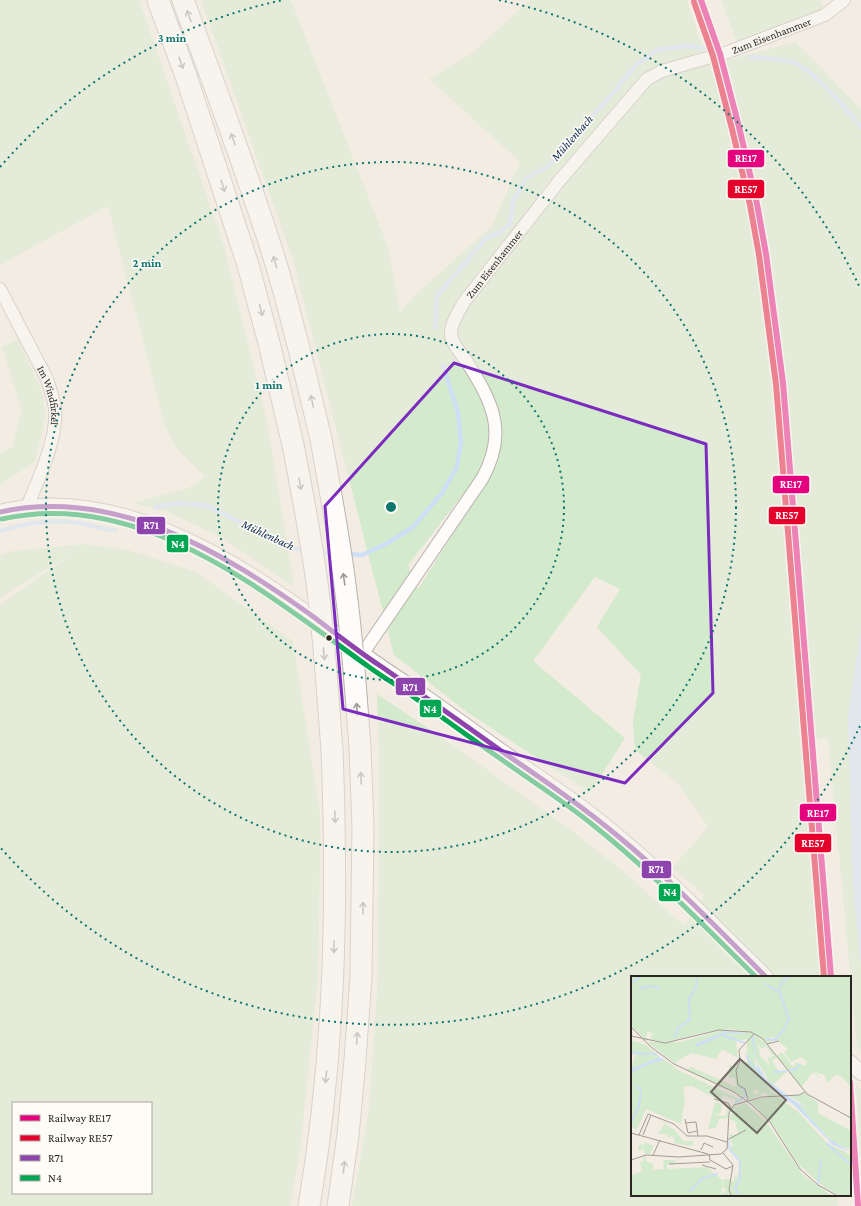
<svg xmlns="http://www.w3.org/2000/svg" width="861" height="1206" viewBox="0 0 861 1206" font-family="'Crimson Pro',serif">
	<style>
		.green { fill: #d3eacc; fill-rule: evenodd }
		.water { fill: #cddff5 }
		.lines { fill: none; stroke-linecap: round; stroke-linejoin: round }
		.stream { stroke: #cddff5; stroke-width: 4.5 }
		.minor-casing { stroke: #b8b2ab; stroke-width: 14 }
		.tertiary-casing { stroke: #b8b2ab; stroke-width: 16 }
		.motorway-casing { stroke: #b8b2ab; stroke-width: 23 }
		.minor { stroke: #fdfcfb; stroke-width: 12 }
		.tertiary { stroke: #fdfcfb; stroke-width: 14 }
		.motorway { stroke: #fdfcfb; stroke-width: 21 }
		.motorway-bridge-casing { stroke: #b8b2ab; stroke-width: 23; stroke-linecap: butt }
		.motorway-bridge { stroke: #fdfcfb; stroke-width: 21 }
		.bus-1-casing { stroke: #fffcf8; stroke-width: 8 }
		.bus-2-casing { stroke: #fffcf8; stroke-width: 8 }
		.bus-1 { stroke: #8e44ad; stroke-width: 5 }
		.bus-2 { stroke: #00a651; stroke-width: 5 }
		.rail-1-casing { stroke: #fffcf8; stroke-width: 9 }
		.rail-2-casing { stroke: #fffcf8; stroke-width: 9 }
		.rail-1 { stroke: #e5007d; stroke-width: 6 }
		.rail-2 { stroke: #e4002b; stroke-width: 6 }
		.oneway { stroke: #9e9b98 }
		.marked { fill: none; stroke: #7b2cbf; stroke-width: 3; stroke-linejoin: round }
		.ring { fill: none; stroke: #0f766e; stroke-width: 2; stroke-dasharray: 2 4 }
		.bus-dot { fill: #2a251f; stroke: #fffcf8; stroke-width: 1.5 }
		.labels { text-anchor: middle; stroke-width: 3; stroke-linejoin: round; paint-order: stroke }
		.street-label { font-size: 11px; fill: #2a251f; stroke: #fffcf8 }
		.water-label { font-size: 12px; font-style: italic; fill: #0c2b50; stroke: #fffcf8 }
		.inset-river { fill: none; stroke: #cddff5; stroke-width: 2 }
		.inset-road { fill: none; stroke: #a39c95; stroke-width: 1 }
		.view { fill: #706b64; fill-opacity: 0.15; stroke: #706b64; stroke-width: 2 }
		.inset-edge { fill: none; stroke: #2a251f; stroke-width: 2 }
		.centre { fill: #0f766e; stroke: #fffcf8; stroke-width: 2 }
		.ring-label { font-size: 12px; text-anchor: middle; font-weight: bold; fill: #0f766e; stroke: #fffcf8; stroke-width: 3; stroke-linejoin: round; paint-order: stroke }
		.line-badge { stroke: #fffcf8; stroke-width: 1.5 }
		.badge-label { font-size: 11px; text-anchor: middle; font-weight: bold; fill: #fff }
	</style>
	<rect width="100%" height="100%" fill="#f3ece3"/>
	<path class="green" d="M0 0H139L224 246 267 421 294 587 222 538 168 512 132 503 188 488 205 477 176 448 165 426 108 206 0 265Z
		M201 0H291L388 247 400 312 416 294 492 226 520 162 429 79 472 53 530 0H687L704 51 644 73 546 185 467 291 648 85 668 76 796 42 861 109V629L848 716 853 885 861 966V1052L857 1048 828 737 801 742 823 977H632V1195H837L838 1206H352L369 1109 378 975 379 763 377 694 447 741 570 829 623 871 684 926 704 895 672 868 708 827 679 785 635 750 633 721 641 675 597 627 620 589 595 577 533 661 625 738 590 793 467 712 394 655 293 260ZM464 493 471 506 418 589 408 565Z
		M721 0H820L824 10 737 42Z
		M18 339 42 392 46 415 35 462 0 485V453L12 447 22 410 2 347Z
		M85 544 128 550 196 572 293 641 320 813V864L318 977 300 1151 290 1206H0V605L77 550 0 598V555L12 551ZM13 1103H151V1193H13Z
		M856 1084 861 1089V1154Z"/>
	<path class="water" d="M861 629V966L853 885 848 716Z"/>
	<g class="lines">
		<path class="stream" d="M750 57C761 58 783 59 792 62 813 69 847 110 861 127
			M435 328 437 296 487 237 499 233 510 224 513 202 526 178 547 167 614 92 636 65 657 50 685 46 709 48
			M156 507 179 503 208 506 288 547 306 551
			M0 531C26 523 57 518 84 524 95 526 103 530 115 530
			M317 553 336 554
			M345 554 362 555 386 544 413 527 442 493 457 467 461 442 458 413 443 365"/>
		<g class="minor-casing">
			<g id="minor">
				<path id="s1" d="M0 289 47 379C50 389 54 399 55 409 58 438 38 480 27 507"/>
				<path id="s2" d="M363 653 482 479C508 433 493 403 467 362 462 354 451 344 451 333 451 323 459 311 464 302L560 180 647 79 662 71 728 52 825 15 844 0"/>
			</g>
		</g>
		<g class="tertiary-casing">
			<path id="tertiary" d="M0 512C9 510 18 508 27 507 60 503 96 508 128 517 215 543 294 602 366 656 382 668 400 679 416 690 446 711 476 733 507 755 537 776 568 796 597 819 658 867 711 923 766 977
				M850 1062 861 1073"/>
		</g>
		<g class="motorway-casing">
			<path id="motorway" d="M158 0 186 76 248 265 269 343 293 445
				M183 0C214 84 246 169 273 254 292 315 306 377 321 439
				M309 1206C335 1054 338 904 332 750
				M338 1206 348 1135 355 1060 361 977 363 827 360 748"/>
		</g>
		<use href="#minor" class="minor"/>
		<use href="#tertiary" class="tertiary"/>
		<use href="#motorway" class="motorway"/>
		<g class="motorway-bridge-casing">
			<path id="motorway-bridge" d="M321 439C330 490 340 541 346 593 353 644 356 696 360 748
				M293 445C303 496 313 547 319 599 325 649 328 700 332 750"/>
		</g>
		<use href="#motorway-bridge" class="motorway-bridge"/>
		<g class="bus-1-casing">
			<path id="bus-1" d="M0 512C115 487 221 551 311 615 334 632 357 651 382 667 424 696 465 725 507 755 545 781 583 807 619 837 671 880 718 929 766 977"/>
		</g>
		<g class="bus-2-casing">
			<path id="bus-2" d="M2 519C55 507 107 515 158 535 236 566 302 619 369 667 384 678 400 687 415 698 446 720 476 742 508 764 536 784 566 803 593 825 651 871 703 925 756 977"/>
		</g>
		<use href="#bus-1" class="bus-1"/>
		<use href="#bus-2" class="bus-2"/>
		<g class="rail-1-casing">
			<path id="rail-1" d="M701 0 720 54 739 127 757 204 766 254 783 383 831 977
				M850 1082 858 1206"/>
		</g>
		<g class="rail-2-casing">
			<path id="rail-2" d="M694 2 713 56 732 129 750 205 759 255 776 384 824 977"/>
		</g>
		<use href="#rail-1" class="rail-1"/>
		<use href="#rail-2" class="rail-2"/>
	</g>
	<defs><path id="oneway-shaft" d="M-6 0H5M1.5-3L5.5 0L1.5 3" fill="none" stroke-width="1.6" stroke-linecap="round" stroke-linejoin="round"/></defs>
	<g class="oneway">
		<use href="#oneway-shaft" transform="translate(189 16) rotate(-110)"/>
		<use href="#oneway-shaft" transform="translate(181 63) rotate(70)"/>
		<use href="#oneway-shaft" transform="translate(233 139) rotate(-110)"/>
		<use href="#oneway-shaft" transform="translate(223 186) rotate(72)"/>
		<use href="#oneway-shaft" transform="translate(275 262) rotate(-106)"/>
		<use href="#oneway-shaft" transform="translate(261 310) rotate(75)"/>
		<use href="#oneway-shaft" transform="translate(312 401) rotate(-103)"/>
		<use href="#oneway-shaft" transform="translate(300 484) rotate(80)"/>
		<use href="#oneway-shaft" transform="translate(344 579) rotate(-98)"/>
		<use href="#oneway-shaft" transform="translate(324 654) rotate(84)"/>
		<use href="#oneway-shaft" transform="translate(357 709) rotate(-94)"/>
		<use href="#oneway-shaft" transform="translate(361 778) rotate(-92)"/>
		<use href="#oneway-shaft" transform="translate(335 817) rotate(88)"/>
		<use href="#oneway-shaft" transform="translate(363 908) rotate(-90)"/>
		<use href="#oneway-shaft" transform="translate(334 947) rotate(91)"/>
		<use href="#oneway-shaft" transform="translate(357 1038) rotate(-86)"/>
		<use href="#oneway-shaft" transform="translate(326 1077) rotate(96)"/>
		<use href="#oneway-shaft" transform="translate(344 1167) rotate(-83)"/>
	</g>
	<path d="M0 0H861V1206H0ZM454 363 706 444 713 693 625 783 343 709 325 506Z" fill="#f3ece3" fill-opacity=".55" fill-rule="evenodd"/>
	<path class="marked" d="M454 363 706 444 713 693 625 783 343 709 325 506Z"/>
	<g class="ring">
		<circle cx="391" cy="507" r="173"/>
		<circle cx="391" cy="507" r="345"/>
		<path d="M860 726A518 518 0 0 1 0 847M0 167A518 518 0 0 1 283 0M499 0A518 518 0 0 1 860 288"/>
	</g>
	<circle class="bus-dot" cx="329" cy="638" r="3.5"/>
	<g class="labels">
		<g class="street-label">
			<text dy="4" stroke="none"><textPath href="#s2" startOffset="825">Zum Eisenhammer</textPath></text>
			<text dy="4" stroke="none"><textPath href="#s2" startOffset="453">Zum Eisenhammer</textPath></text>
			<text dy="4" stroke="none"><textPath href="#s1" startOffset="118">Im Windfirkel</textPath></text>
		</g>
		<g class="water-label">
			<text transform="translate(572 138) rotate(-49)" y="4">Mühlenbach</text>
			<text transform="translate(268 535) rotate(25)" y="4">Mühlenbach</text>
		</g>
	</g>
	<g transform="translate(631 976)">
		<rect width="220" height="220" fill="#f3ece3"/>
		<path d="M0 0H220V111L210 100 204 99 197 107 193 99 184 96 191 103 182 96 170 111 146 80 151 76 162 91 165 86 173 90 176 86 170 81 160 86 153 77 157 73 142 61H136L145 64 137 67 117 55 97 53 76 56 34 66 19 63 22 57 16 56 15 61 18 65 15 64 0 50ZM92 54 120 56 135 68 146 81 141 85 148 96 156 95 142 109 138 106 125 83 122 59 125 92 136 108 150 119 135 111 168 137 196 167 220 179V220H210L193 211 166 187 143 150 119 125 138 121 135 117H130L123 113V118L129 117 130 120 118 123 54 94 60 91 105 111 104 102H98V89L106 91 105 94 109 87H116V63L105 65 107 82 91 73 85 83 61 77 46 85 45 88 16 66H49ZM96 55 121 58 95 57 66 70 64 68ZM127 67 130 73 135 70 142 80 139 82 136 80 139 90 129 80ZM0 64 15 69 29 81 0 93 5 78 0 77ZM34 84 47 94 112 125 103 128 105 124 92 119 90 125 61 110 52 111 54 124 50 148 15 133 6 154 0 150V97L21 87ZM174 117 187 127V137L220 155V174L202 166 166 128 177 131 158 120ZM84 126 91 128 89 138 82 137 90 140H95L97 131 93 127 99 130 97 142 88 143 85 152 77 153ZM114 127 134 144 172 199 201 220H0V193L2 199 11 195 9 186 13 185 12 180 14 179 15 185 22 188V194L33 193 32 184H44L45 188H36V193L76 191 92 205 90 218 94 216 95 212H91L93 203H99L98 216 100 205 103 206 104 199 106 202 108 192 107 184 99 173 102 169 98 159 107 158 104 145 99 143 103 131ZM35 146V149L44 154 52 165H63L61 170 43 167 44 164 41 160 37 162 36 158H27ZM14 166 23 170 19 178H14L12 171 10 175 7 174 9 168 13 169Z" fill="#d3eacc" fill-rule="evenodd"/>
		<path d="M96 55 122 58 96 57 66 71 64 68ZM122 59 126 87 134 102 165 126 177 131 167 128 197 162 220 176 202 169 164 130 136 108 128 98 120 60ZM29 81 34 84 21 87 0 97V93Z" fill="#cddff5"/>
		<path class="inset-river" d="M0 7 10 0M133 7 147 16M8 13 17 10 29 12M148 14 158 43 154 51M148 14 151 6 159 0M91 59 114 67M44 62 47 52 59 43 58 23 66 9 65 2M135 63 144 64 154 52M0 77 26 78M115 79 119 87 129 97M158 94 165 93 169 88M143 96 156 95M104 127 114 120 113 114 109 111M0 146 8 130 10 115 6 109M97 164 99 174 109 185V203L104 211 108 220M195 167 220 189M187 208 190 183M58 216 72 202 87 198"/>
		<path class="inset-road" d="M0 51 20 71 43 88 103 116 120 128 139 146 169 193 187 209 207 220M0 60 34 67 88 54 120 56 132 63 176 118 220 142M136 68 148 65M83 123 97 127 100 132M117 124 114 113 107 109 105 94 109 85 108 74 123 58M54 143 57 157 66 155M54 147 65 146 67 160M0 157 77 178M8 159 17 138 43 148 56 160H76L96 166M12 159 20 139M96 164 115 154M70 174 73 167 82 171M92 177 102 189 98 214 100 219M78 178 79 184 95 193 102 190M22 179 29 164M0 184 15 179 48 181 90 178 96 173 98 137 103 129 131 121 168 119 174 116M38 188 79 186M71 189 85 193"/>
		<path class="view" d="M109 83 155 124 126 157 80 116Z"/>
		<rect width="220" height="220" class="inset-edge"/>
	</g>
	<circle cx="391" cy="507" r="6" class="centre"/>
	<g class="ring-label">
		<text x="172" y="42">3 min</text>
		<text x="147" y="267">2 min</text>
		<text x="269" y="389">1 min</text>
	</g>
	<g class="line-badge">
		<rect x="727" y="149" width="38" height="19" rx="4" fill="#e5007d"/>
		<rect x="727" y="179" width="38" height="20" rx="4" fill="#e4002b"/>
		<rect x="772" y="475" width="38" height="19" rx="4" fill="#e5007d"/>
		<rect x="768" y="506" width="38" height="19" rx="4" fill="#e4002b"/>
		<rect x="136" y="516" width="30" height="19" rx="4" fill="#8e44ad"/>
		<rect x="166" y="534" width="23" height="19" rx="4" fill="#00a651"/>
		<rect x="395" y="677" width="31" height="19" rx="4" fill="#8e44ad"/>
		<rect x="419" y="699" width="23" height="19" rx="4" fill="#00a651"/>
		<rect x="799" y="803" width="38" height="19" rx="4" fill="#e5007d"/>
		<rect x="794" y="833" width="38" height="20" rx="4" fill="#e4002b"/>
		<rect x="641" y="860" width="31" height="19" rx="4" fill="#8e44ad"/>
		<rect x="658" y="883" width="23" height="19" rx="4" fill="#00a651"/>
	</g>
	<g class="badge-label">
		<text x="746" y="162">RE17</text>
		<text x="746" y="193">RE57</text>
		<text x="791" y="488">RE17</text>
		<text x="787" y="519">RE57</text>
		<text x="151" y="529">R71</text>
		<text x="178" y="548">N4</text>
		<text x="410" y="691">R71</text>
		<text x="430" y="713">N4</text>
		<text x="818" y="817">RE17</text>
		<text x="813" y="847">RE57</text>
		<text x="656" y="873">R71</text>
		<text x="670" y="896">N4</text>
	</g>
	<rect x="12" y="1102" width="140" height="92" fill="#fffcf8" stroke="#aaa6a1"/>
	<rect x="20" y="1115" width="20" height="6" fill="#e5007d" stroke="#aaa6a1"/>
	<text x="48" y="1122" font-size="12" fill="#2a251f">Railway RE17</text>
	<rect x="20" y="1135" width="20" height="6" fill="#e4002b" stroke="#aaa6a1"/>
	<text x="48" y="1142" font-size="12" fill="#2a251f">Railway RE57</text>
	<rect x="20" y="1155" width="20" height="6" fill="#8e44ad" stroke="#aaa6a1"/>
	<text x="48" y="1162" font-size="12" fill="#2a251f">R71</text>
	<rect x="20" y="1175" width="20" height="6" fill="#00a651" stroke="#aaa6a1"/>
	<text x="48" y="1182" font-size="12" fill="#2a251f">N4</text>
</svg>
